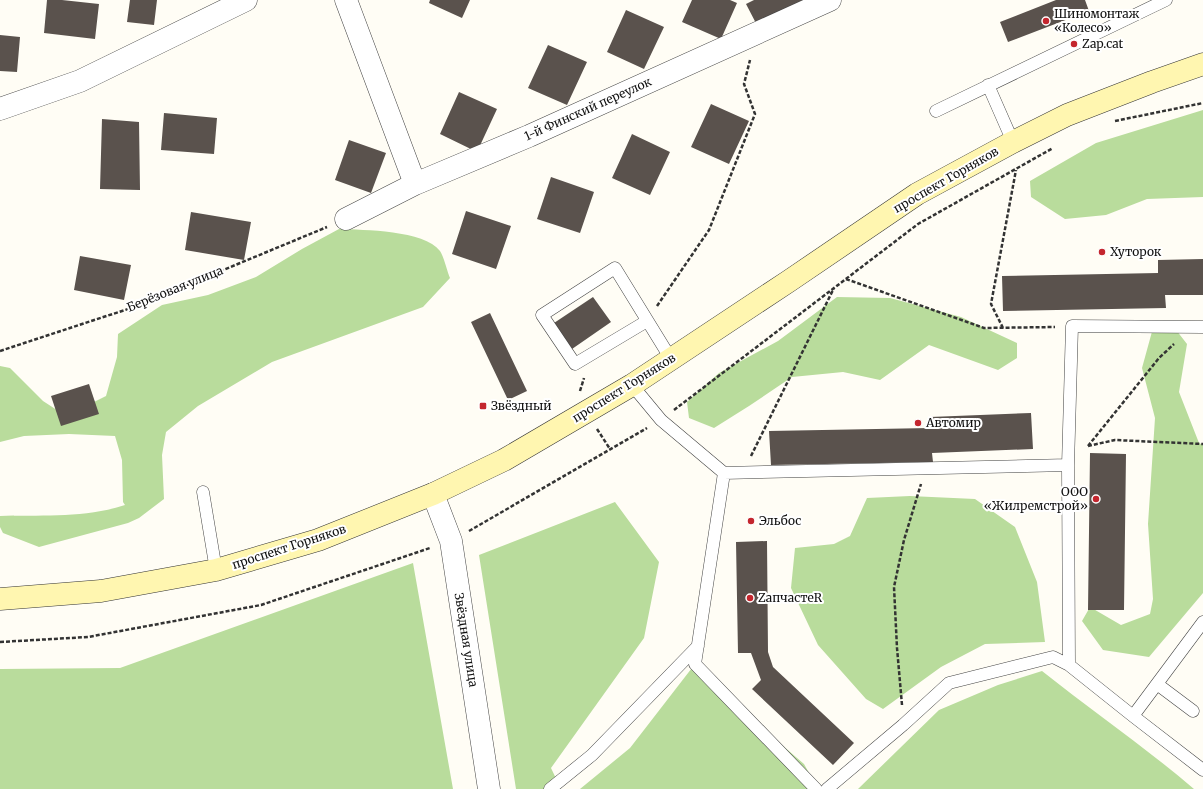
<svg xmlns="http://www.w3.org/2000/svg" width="1203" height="789" viewBox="0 0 1203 789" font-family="Merriweather,serif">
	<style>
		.forest { fill: #b9dc9c }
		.building { fill: #5a524d }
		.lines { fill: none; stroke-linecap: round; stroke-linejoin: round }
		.service-casing { stroke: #444; stroke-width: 13 }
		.minor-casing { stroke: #444; stroke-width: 23 }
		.secondary-casing { stroke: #333; stroke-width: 23 }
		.path { stroke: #333; stroke-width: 2.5; stroke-dasharray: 4 2; stroke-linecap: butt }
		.service { stroke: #fff; stroke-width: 12 }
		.minor { stroke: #fff; stroke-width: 22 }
		.secondary { stroke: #fff6b0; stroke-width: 22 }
		.poi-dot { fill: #c4262e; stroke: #fff; stroke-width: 1.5 }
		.labels { text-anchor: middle; stroke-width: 4; stroke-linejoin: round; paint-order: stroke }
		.poi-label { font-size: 12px; fill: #111; stroke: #fff; text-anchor: start }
		.street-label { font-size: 12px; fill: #111; stroke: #fff }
	</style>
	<rect width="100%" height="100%" fill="#fffdf5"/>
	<path class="forest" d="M1203 110V197L1147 199 1106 215 1065 219 1031 197 1030 181 1096 143Z
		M339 229C364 230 424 230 440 251 444 257 447 271 450 278L423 307 272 362 198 406 166 432 162 455 164 499 139 518 128 523 39 547 3 533 0 527V516C41 515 86 518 125 505L123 502 122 460 115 436 69 434 24 436 0 442V366L10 368 43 401 63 414 90 404 106 396 117 357 118 334 162 305 208 295 256 277 302 249Z
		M837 297 890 298 961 317 1017 343V358L998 370 929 345 880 380 843 372 792 377 749 406 714 428 689 418 687 402 719 373 778 341Z
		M1173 326 1187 344 1179 392 1199 443 1203 445V593L1149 657 1103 650 1082 621 1090 607 1121 625 1150 614 1153 599 1148 524 1155 418 1142 368 1153 328Z
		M910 496 975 499 1015 527 1037 582 1045 642 985 644 941 667 883 709 866 699 818 645 791 588 795 548 834 544 850 536 867 498Z
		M615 502 659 562 644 638 551 768 561 789H516L479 555Z
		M413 563 453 789H0V669L120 668Z
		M695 664 745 713 804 764 818 789H580L630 748Z
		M1042 671C1092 711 1145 747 1194 789H858L939 710 998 685Z"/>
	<path class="building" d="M47 0H62L99 4 95 39 44 33Z
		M130 0H157L154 25 127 22Z
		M430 0H470L462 18 429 3Z
		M692 0H730L737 3 721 39 682 22Z
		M754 0H821L759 29 746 4Z
		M1056 0H1085L1089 11 1008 42 1000 22Z
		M626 10 664 27 644 69 607 52Z
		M0 35 20 37 17 72 0 71Z
		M548 45 587 62 567 105 528 88Z
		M459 92 497 109 477 152 440 134Z
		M711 104 749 121 729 164 691 147Z
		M164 113 217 118 214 154 161 150Z
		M102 119 139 122 140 190 100 189Z
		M632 134 670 152 650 195 612 178Z
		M349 140 386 153 371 193 335 180Z
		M551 177 594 192 580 233 537 219Z
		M466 211 511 226 496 269 452 254Z
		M191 212 251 222 244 260 185 250Z
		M80 256 131 265 124 300 74 290Z
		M1203 259V295H1165L1166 308 1003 311 1002 276 1158 273V260Z
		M593 297 611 322 572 349 554 323Z
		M490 313 527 391 508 400 471 322Z
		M89 384 99 414 61 426 51 396Z
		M1031 413 1033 449 932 453 933 462 771 465 769 431 930 428V417Z
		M1090 453 1126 454 1124 610H1088Z
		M767 541 768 652 773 667 854 743 833 765 752 689 761 680 751 653H738L736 542Z"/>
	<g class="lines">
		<g class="service-casing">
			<path id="service" d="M988 85 1013 142
				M936 111 1166 0
				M647 321 575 364 542 315 615 268 671 359
				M1203 327 1072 326 1068 465 1069 665 1133 716 1203 770
				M632 385 661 420 724 473 1068 465
				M724 473 695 664 816 789
				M203 492 216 570
				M1157 684 1193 711
				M1133 716 1203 622
				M550 789 592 755 698 646
				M827 789 903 725 949 683 1053 657 1069 665"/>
		</g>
		<g class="minor-casing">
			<path id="minor" d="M346 0 415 184
				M0 109 80 81 246 0
				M346 219 415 184 529 136 830 0
				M433 494 451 541 489 789"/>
		</g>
		<g class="secondary-casing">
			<path id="secondary" d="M0 599 101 591 216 570 318 540 433 494 504 460 632 385 789 281 917 194 1013 142 1067 115 1152 82 1203 64"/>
		</g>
		<path class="path" d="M1115 121 1203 103
			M846 279 984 328 1055 327
			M657 306 709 230 755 114 744 84 750 60
			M1003 328 991 304 1016 170
			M0 351 134 307 327 227
			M580 391 584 378
			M674 410 918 224 1053 148
			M597 429 610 449
			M1088 446 1159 358 1174 344
			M1088 446 1115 440 1203 444
			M751 456 834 288
			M469 531 647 428
			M0 642 88 637 261 605 430 548
			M902 705 897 648 894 587 904 540 921 484"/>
		<use href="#service" class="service"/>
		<use href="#minor" class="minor"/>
		<use href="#secondary" class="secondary"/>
	</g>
	<g class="poi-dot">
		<circle cx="1046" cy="21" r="4"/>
		<circle cx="1074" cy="44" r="4"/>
		<circle cx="1102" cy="252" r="4"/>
		<rect x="479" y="402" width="8" height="8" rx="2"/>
		<circle cx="918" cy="423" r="4"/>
		<circle cx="1096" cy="499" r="4"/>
		<circle cx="751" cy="521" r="4"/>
		<circle cx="750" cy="598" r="4"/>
	</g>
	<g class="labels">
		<g class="poi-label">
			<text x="1054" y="18">Шиномонтаж<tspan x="1054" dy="14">«Колесо»</tspan></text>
			<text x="1082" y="48">Zap.cat</text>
			<text x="1110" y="256">Хуторок</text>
			<text x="491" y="410">Звёздный</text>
			<text x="926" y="427">Автомир</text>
			<text x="1088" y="496" text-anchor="end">ООО<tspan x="1088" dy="14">«Жилремстрой»</tspan></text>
			<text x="759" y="525">Эльбос</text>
			<text x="758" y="602">ZапчастеR</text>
		</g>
		<g class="street-label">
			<text transform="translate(588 109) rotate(-24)" y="4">1-й Финский переулок</text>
			<text transform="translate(946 180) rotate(-30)" y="4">проспект Горняков</text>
			<text transform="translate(175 289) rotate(-22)" y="4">Берёзовая улица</text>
			<text transform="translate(624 388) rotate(-32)" y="4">проспект Горняков</text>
			<text transform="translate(289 547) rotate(-18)" y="4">проспект Горняков</text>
			<text transform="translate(466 640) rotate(81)" y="4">Звёздная улица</text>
		</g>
	</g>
</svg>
